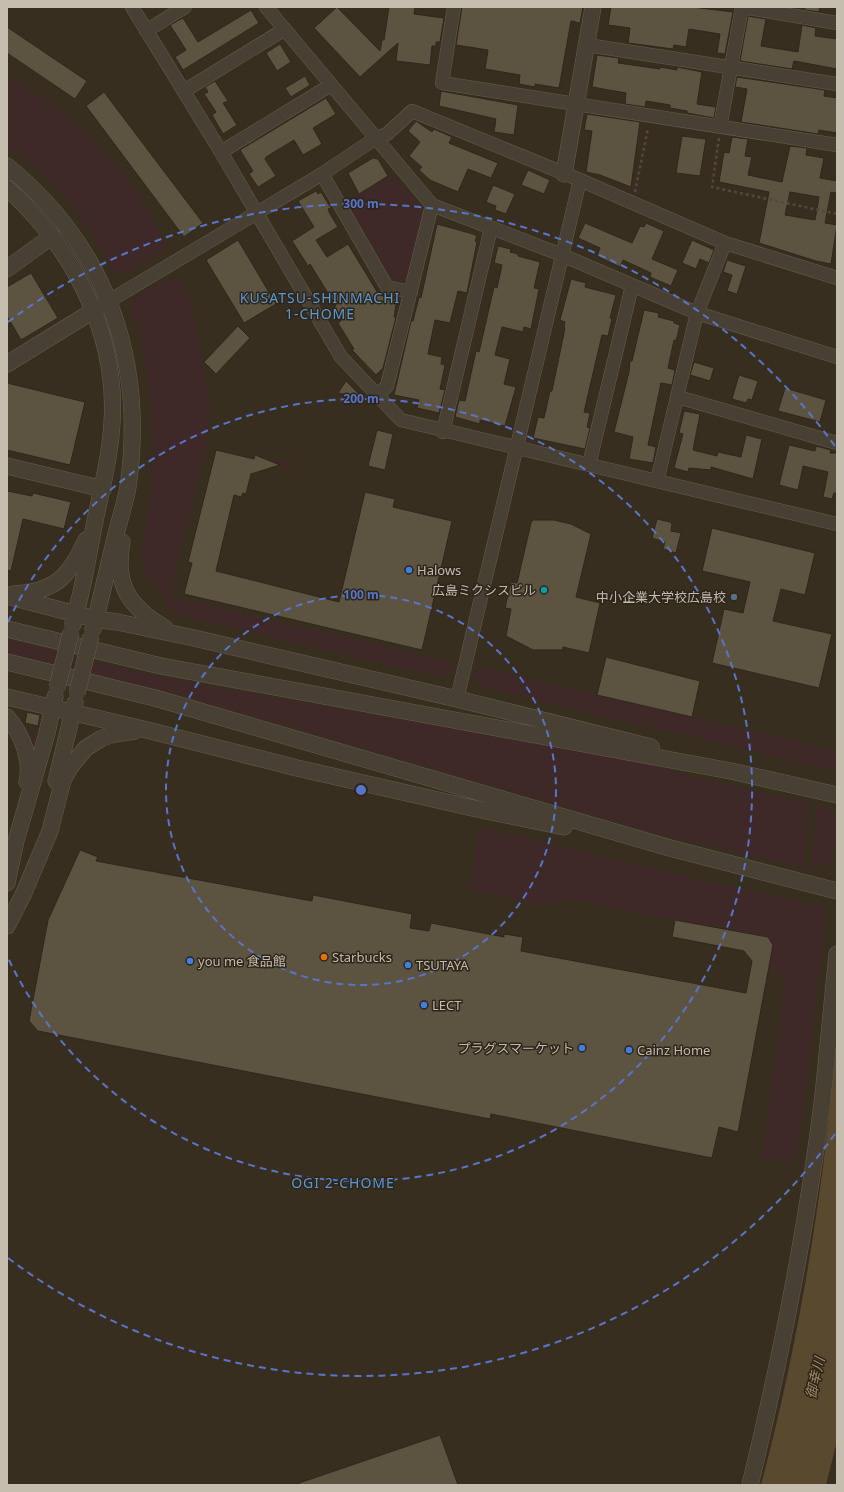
<svg xmlns="http://www.w3.org/2000/svg" width="844" height="1492" viewBox="0 0 844 1492" font-family="'Noto Sans','Noto Sans JP',sans-serif">
	<style>
		.green { fill: #3f2928 }
		.water { fill: #59492e }
		.building { fill: #5d5341; stroke: #2f271b; fill-rule: evenodd }
		.lines { fill: none; stroke-linecap: round; stroke-linejoin: round }
		.minor-casing { stroke: #665e51; stroke-width: 14 }
		.tertiary-casing { stroke: #665e51; stroke-width: 17 }
		.path { stroke: #584541; stroke-width: 2.5; stroke-dasharray: 3 3; stroke-linecap: butt }
		.minor { stroke: #484033; stroke-width: 13 }
		.tertiary { stroke: #484033; stroke-width: 16 }
		.tertiary-bridge-casing { stroke: #665e51; stroke-width: 17; stroke-linecap: butt }
		.tertiary-bridge { stroke: #484033; stroke-width: 16 }
		.ring { fill: none; stroke: #5875c9; stroke-width: 2; stroke-dasharray: 7 5 }
		.shop-dot { fill: #3f7fe0; stroke: #2d2519; stroke-width: 1.5 }
		.culture-dot { fill: #0f9aa8; stroke: #2d2519; stroke-width: 1.5 }
		.service-dot { fill: #5c6f8a; stroke: #2d2519; stroke-width: 1.5 }
		.food-dot { fill: #e8710a; stroke: #2d2519; stroke-width: 1.5 }
		.labels { text-anchor: middle; stroke-width: 3; stroke-linejoin: round; paint-order: stroke }
		.poi-label { font-size: 13px; fill: #c5bdae; stroke: #2d2519; text-anchor: start }
		.neighbourhood-label { font-size: 14px; letter-spacing: 1px; fill: #5a9ad4; stroke: #2d2519 }
		.water-label { font-size: 14px; font-style: italic; fill: #a58c66; stroke: #2d2519 }
		.centre { fill: #5875c9; stroke: #2d2519; stroke-width: 2 }
		.ring-label { font-size: 12px; text-anchor: middle; font-weight: bold; fill: #5875c9; stroke: #2d2519; stroke-width: 3; stroke-linejoin: round; paint-order: stroke }
	</style>
	<rect width="100%" height="100%" fill="#382e20"/>
	<path class="green" d="M7 75 59 109 105 153 140 196 168 249 123 274 113 271 88 226 58 187 7 143Z
		M392 175 419 203 422 215 407 277 401 281 394 280 346 202Z
		M175 275 191 300 210 408 206 447 169 596 454 663 452 668 442 678 173 613 141 560 151 496 153 422 149 378 141 338 131 305 135 298Z
		M283 460H291L295 464C290 469 282 468 275 467L279 465 273 462Z
		M7 639 164 678 632 759 688 776 808 803 803 868 648 831 177 694 7 654Z
		M477 667 837 751V771L481 687 475 676Z
		M27 733 37 735 33 750 26 734Z
		M817 805C825 808 831 810 835 818 838 823 837 830 837 836 835 854 831 868 811 869Z
		M480 828 823 908 825 912 812 1037 796 1161 763 1157 785 983 778 972 769 969 773 945 768 937 568 899 546 906 469 890Z"/>
	<path class="water" d="M837 1037V1441L826 1485H761C800 1338 824 1188 837 1037Z"/>
	<path class="building" d="M337 7 380 51 382 40H384L389 7H415L414 14 444 18 440 42H436V46H432L430 65 396 61 398 43 360 77 314 28Z
		M462 7H583L580 23 571 21 559 88 535 84V87L519 84 520 75 485 69 488 50 456 45Z
		M611 7H692L733 12 725 54 717 53 720 34 689 29 686 47 674 45 673 49 628 43 630 28 608 25Z
		M805 7H820L819 12 805 10Z
		M251 10 259 23 183 70 175 57 186 50 170 25 183 18 198 42Z
		M748 16 766 19 761 46 798 52 802 25 816 28 815 36 837 39V69L794 61 792 69 740 61Z
		M7 27 87 81 75 99 7 53Z
		M280 44 291 62 277 71 266 53Z
		M597 55 619 58 618 63 660 69V67L677 70V67L702 72 697 104 716 107 714 118 687 113V111L670 108V105L646 101 645 107 625 104 626 93 592 87Z
		M305 76 310 85 291 97 285 88Z
		M737 77 825 90 824 96 837 98V133L819 130 818 134 741 122 747 89 735 87Z
		M215 81 228 101 223 103 237 125 223 134 212 115 216 112 204 94 208 92 205 87Z
		M441 91 518 105 514 135 494 132 496 119 439 106Z
		M104 92 203 223 184 237 86 106Z
		M326 98 336 114 313 128 322 144 303 155 294 140 266 157 265 159 276 176 258 187 249 174 253 171 240 150Z
		M587 114 640 122 631 187 600 175 586 172 592 131 584 130Z
		M416 121 432 132 434 129 452 137 449 143 498 163 491 178 468 169 458 192 430 180 419 170 422 167 409 156 420 142 408 131Z
		M682 136 706 139 700 176 676 173Z
		M732 137 748 139 745 156 752 157 748 175 782 182 790 146 807 148 806 155 824 158 820 178 837 181V193L831 192 825 223 837 225 831 264 816 261 759 243 769 192 719 182 724 152 729 153ZM790 192 819 197 815 220 785 215Z
		M373 158 378 159 388 176 359 194 348 173Z
		M528 170 550 180 544 194 521 185Z
		M493 185 515 194 506 214 495 210 496 206 486 202Z
		M316 191 318 194 321 192 331 208 328 209 330 214 338 227 316 240 327 257 348 244 379 295 397 299 394 317H396L383 368 376 375 352 350 354 349 338 323 341 321 333 308 336 306 310 264 308 266 292 241 314 227 298 201Z
		M585 223 632 243 640 226 644 227 646 223 664 231 652 259 678 270 671 286 650 277 651 273 623 260 620 267 597 256 600 248 578 238Z
		M437 224 473 234 477 236 475 241 477 242 467 293 458 291 450 323 435 320 428 354 442 357 441 364 445 365 440 389 445 390 439 413 417 408 419 400 394 395 411 321H413L419 297 421 298Z
		M238 240 276 304 244 323 206 260Z
		M692 240 714 250 709 263 700 259 696 269 682 263Z
		M498 246 511 249 510 252 518 254V256L540 262 534 288 539 289 531 329 524 327 523 332 502 327 495 355 510 359 504 384 516 387 505 426 480 420V424L455 417 459 400 465 401 476 351 479 352 494 287 497 288 502 265 494 263Z
		M727 260 746 266 737 294 727 291 732 275 723 272Z
		M31 273 58 318 21 340 7 316V287Z
		M571 279 586 283 585 287 616 295 610 318 612 319 608 336 602 335 584 412 590 413 587 427 590 428 585 449 533 438 538 417 544 418 550 391H552L565 328 564 327 565 322 560 320Z
		M644 310 659 313 658 317 674 321V323L680 325 676 341 674 340 668 368 675 370 672 385 661 383 648 445 656 447 653 463 629 459 633 437 614 432 629 372 630 361H632Z
		M238 326 250 338 216 374 204 362Z
		M694 362 714 368 710 381 690 375Z
		M739 375 758 381 752 400 748 399 746 403 732 399Z
		M346 381 364 399 338 393Z
		M7 383 85 402 70 465 7 450Z
		M785 388 826 400 820 422 778 411Z
		M684 411 700 414 693 450 717 456 718 452 741 457 746 435 762 439 753 479 711 467V470L689 468 688 472 674 468 683 434 679 433Z
		M377 430 393 434 385 470 368 466Z
		M789 445 815 451 816 446 831 450 830 453H837V493H834L832 499 823 497 828 472 803 466 798 490 779 485Z
		M216 450 254 459 255 455 280 465 251 474 246 494 243 493 241 497 234 495 216 571 339 602 365 492 395 499 393 507 452 521 422 650 184 594 192 563 188 562Z
		M7 491 32 496 33 493 71 502 64 529 23 519 11 571 7 570Z
		M657 519 670 522 672 524 671 531 681 533 676 553 663 549 665 542 652 538Z
		M533 520H554L571 524 591 534 576 597 600 603 589 653 563 647V650H533L506 636 511 609 505 608 511 582 517 583 531 523Z
		M712 528 815 553 805 595 781 589 773 621 832 634 819 688 712 663 724 609 743 613 750 582 702 571Z
		M606 657 700 681 692 717 597 695Z
		M27 712 40 715 38 726 25 723Z
		M80 850 98 857 96 861 312 901 313 895 412 914 410 928 429 931 431 923 504 937V934L523 937 521 951 746 993 752 961 744 951 672 937 675 920 768 937 773 945 738 1132 719 1127 712 1158 491 1114 490 1119 38 1031 29 1021 48 920Z
		M440 1435 458 1485H300L299 1483Z"/>
	<g class="lines">
		<g class="minor-casing">
			<path id="minor" d="M132 7 221 152 341 357 401 420 837 524
				M266 7 432 205 562 255 697 313 837 357
				M454 7 442 83 837 145
				M742 7 837 23
				M146 31 185 7
				M587 45 837 84
				M184 91 285 29
				M720 127 742 7
				M221 152 331 85
				M322 174 387 287 411 292
				M109 301 322 174 376 138 387 134 412 111 580 180 725 243 837 278
				M377 396 387 386 432 205
				M678 397 837 443
				M443 432 491 228
				M589 465 632 286
				M657 481 697 313 725 243
				M457 699 580 180"/>
		</g>
		<g class="tertiary-casing">
			<path id="tertiary" d="M7 166C107 247 146 361 128 487 125 504 119 521 115 538 108 568 101 598 93 629
				M564 174 593 7
				M7 188C72 247 118 333 112 423 110 456 102 488 95 521 88 556 83 590 73 624
				M7 269 52 236
				M7 364 101 306
				M7 466 103 489
				M122 542C114 585 129 607 165 628
				M13 594C54 592 69 578 86 540
				M7 596 95 619 117 622 194 638 457 699 651 747
				M7 629 161 666 731 771 837 795
				M7 662 155 698 670 848 837 891
				M7 697 147 730 297 768 477 809 564 827
				M7 717C22 734 32 759 27 782
				M56 781 75 703
				M7 883 16 841 47 733 55 697
				M7 926 23 895 50 831 63 780 71 766 86 748 102 738 115 734 135 731
				M750 1485C781 1357 807 1227 823 1096 828 1049 832 1001 837 954"/>
		</g>
		<path class="path" d="M719 138 712 187 837 214
			M635 192 648 128"/>
		<use href="#minor" class="minor"/>
		<use href="#tertiary" class="tertiary"/>
		<g class="tertiary-bridge-casing">
			<path id="tertiary-bridge" d="M57 688 71 632
				M77 693 91 636"/>
		</g>
		<use href="#tertiary-bridge" class="tertiary-bridge"/>
	</g>
	<g class="ring">
		<circle cx="361" cy="790" r="195"/>
		<path d="M8 622A391 391 0 1 1 8 958"/>
		<path d="M835 1134A586 586 0 0 1 8 1258M8 322A586 586 0 0 1 835 446"/>
	</g>
	<g class="shop-dot">
		<circle cx="409" cy="570" r="4"/>
		<circle cx="190" cy="961" r="4"/>
		<circle cx="408" cy="965" r="4"/>
		<circle cx="424" cy="1005" r="4"/>
		<circle cx="582" cy="1048" r="4"/>
		<circle cx="629" cy="1050" r="4"/>
	</g>
	<circle class="culture-dot" cx="544" cy="590" r="4"/>
	<circle class="service-dot" cx="734" cy="597" r="4"/>
	<circle class="food-dot" cx="324" cy="957" r="4"/>
	<g class="labels">
		<g class="poi-label">
			<text x="417" y="575">Halows</text>
			<text x="536" y="595" text-anchor="end">広島ミクシスビル</text>
			<text x="726" y="602" text-anchor="end">中小企業大学校広島校</text>
			<text x="332" y="962">Starbucks</text>
			<text x="198" y="966">you me 食品館</text>
			<text x="416" y="970">TSUTAYA</text>
			<text x="432" y="1010">LECT</text>
			<text x="574" y="1053" text-anchor="end">プラグスマーケット</text>
			<text x="637" y="1055">Cainz Home</text>
		</g>
		<g class="neighbourhood-label">
			<text x="320" y="303">KUSATSU-SHINMACHI<tspan x="320" dy="16">1-CHOME</tspan></text>
			<text x="343" y="1188">OGI 2-CHOME</text>
		</g>
		<g class="water-label">
			<text transform="translate(815 1378) rotate(-77)" y="5">御幸川</text>
		</g>
	</g>
	<circle cx="361" cy="790" r="6" class="centre"/>
	<g class="ring-label">
		<text x="361" y="208">300 m</text>
		<text x="361" y="403">200 m</text>
		<text x="361" y="599">100 m</text>
	</g>
	<rect width="844" height="1492" fill="none" stroke="#c5bdae" stroke-width="16"/>
</svg>
